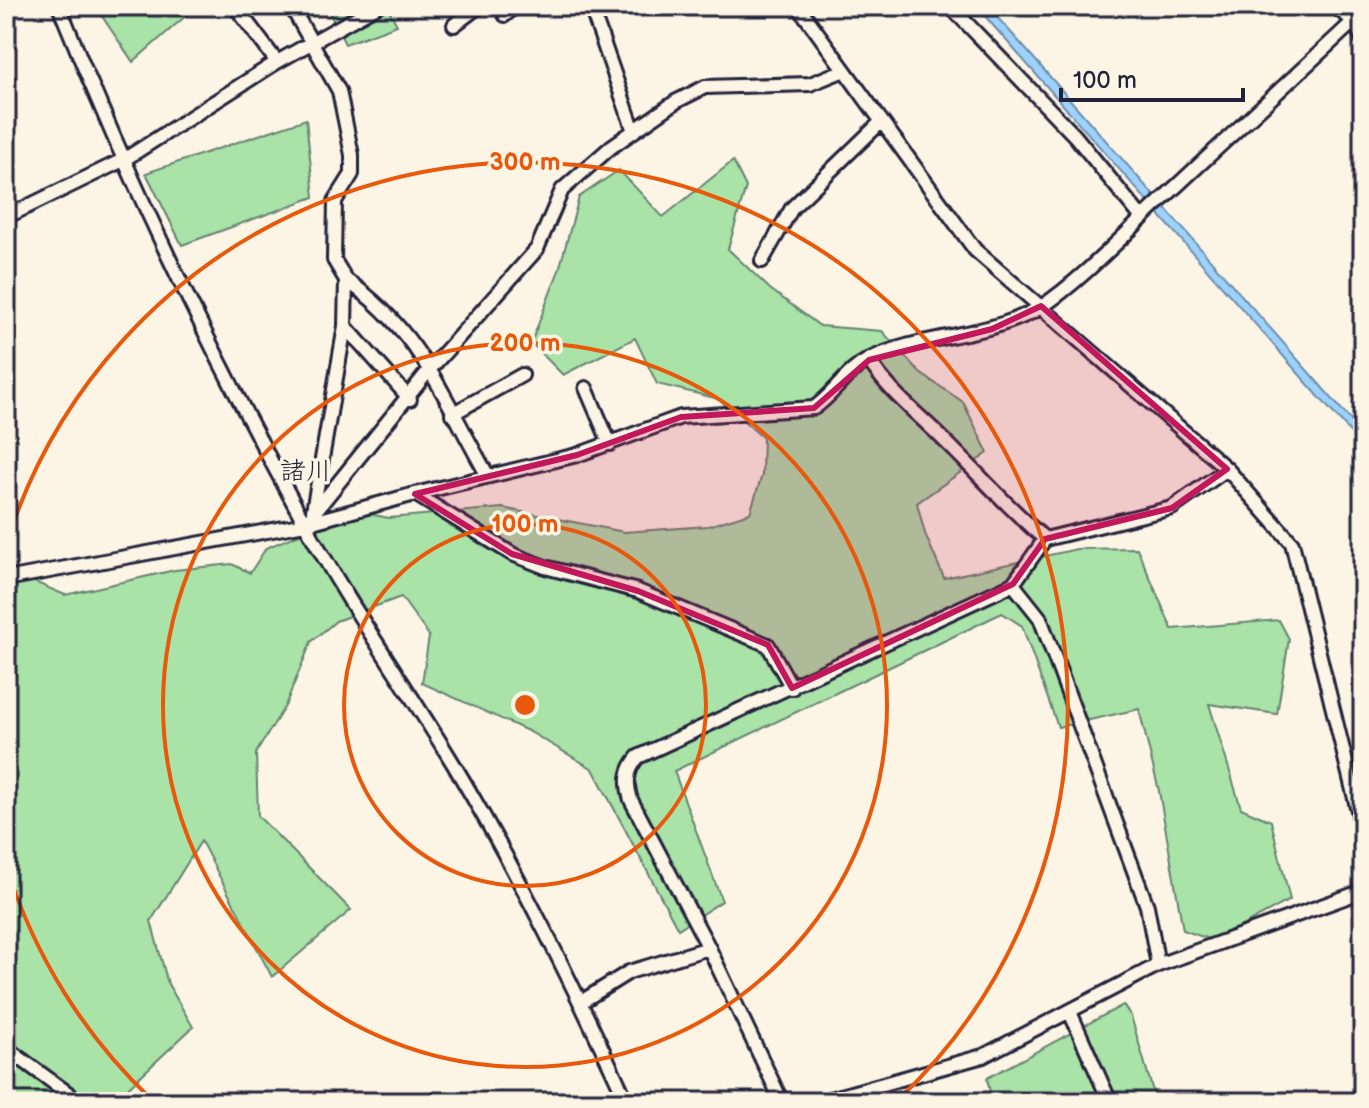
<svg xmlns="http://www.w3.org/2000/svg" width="1369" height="1108" viewBox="0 0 1369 1108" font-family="'Balsamiq Sans','Klee One',sans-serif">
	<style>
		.green { fill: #a9e3a8; stroke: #668272; stroke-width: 2 }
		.water { fill: #9dd2fb; stroke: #6c8cae; stroke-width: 2 }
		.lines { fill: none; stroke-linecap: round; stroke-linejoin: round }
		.minor-casing { stroke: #22223b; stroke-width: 18 }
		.minor { stroke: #fcf5e5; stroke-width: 12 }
		.marked { fill: #c2185b; fill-opacity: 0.2; stroke: #c2185b; stroke-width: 6; stroke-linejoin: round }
		.ring { fill: none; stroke: #e8590c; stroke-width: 4 }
		.labels { text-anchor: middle; stroke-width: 7; stroke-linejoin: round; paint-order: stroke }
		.quarter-label { font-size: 26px; fill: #22223b; stroke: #fcf5e5 }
		.centre { fill: #e8590c; stroke: #fcf5e5; stroke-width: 4 }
		.ring-label { font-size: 24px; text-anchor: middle; font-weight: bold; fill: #e8590c; stroke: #fcf5e5; stroke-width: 7; stroke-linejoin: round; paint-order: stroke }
	</style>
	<rect width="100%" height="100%" fill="#fcf5e5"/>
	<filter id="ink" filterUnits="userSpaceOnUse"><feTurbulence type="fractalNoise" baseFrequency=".0125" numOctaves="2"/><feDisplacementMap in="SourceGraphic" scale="16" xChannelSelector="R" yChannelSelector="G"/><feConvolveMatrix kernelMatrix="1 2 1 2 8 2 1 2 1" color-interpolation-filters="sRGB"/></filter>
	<g filter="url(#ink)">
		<path class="green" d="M95 6H195L196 7 133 62Z
			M326 6H387L397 25 345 44Z
			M306 119 314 197 182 245 146 173Z
			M733 161 746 187 728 249 770 289 820 326 882 331 920 373 963 402 988 453 917 503 925 534 944 578 1077 549 1137 548 1172 629 1279 620 1289 639 1277 714 1209 704 1241 808 1271 821 1290 900 1214 941 1183 930 1159 791 1139 709 1058 727 1022 626 1002 613 674 771 722 901 678 929 593 769 530 732 422 683 429 636 401 597 336 621 311 642 285 706 256 753 258 816 351 910 272 977 201 841 151 921 168 984 193 1027 117 1098 122 1102H6V570L65 595 175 570 232 564 250 573 266 548 354 511 389 518 502 508 624 532 708 526 750 513 762 475 763 438 719 399 657 384 635 338 563 375 531 343 559 270 579 197 619 170 663 217Z
			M1123 1005 1131 1016 1156 1102H992L987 1078Z"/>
		<path class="water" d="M976 6H987L1016 38 1363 434V447Z"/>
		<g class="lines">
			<g class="minor-casing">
				<path id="minor" d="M59 6C130 183 212 355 304 522 349 605 405 684 454 765 519 874 574 987 627 1102
					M235 6 277 62
					M291 6 339 91 352 155V174L335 201 334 260 346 280 345 326 313 511
					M646 6V7
					M798 6 975 250 1227 469 1292 543 1363 831
					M950 6 1075 136 1142 218
					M1334 6 1354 21 1363 40
					M505 15 515 6
					M594 16 634 131
					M454 25 479 6
					M6 217 125 159 277 62 377 6
					M762 261 792 208 881 122
					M346 280C421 331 444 400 488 476
					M345 326 410 399
					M869 360C888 391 918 414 944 440 978 473 1008 508 1045 539
					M586 388 610 444
					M452 414 522 375
					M415 494 512 554 545 567 638 591 768 645 792 688
					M305 524 430 369 537 249 562 190 611 147 677 101 705 87 810 84 842 71
					M6 579 305 524 415 494 577 455 681 417 814 408C834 394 847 371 868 360 923 333 987 339 1041 307 1078 283 1121 238 1154 207 1221 145 1287 83 1354 21
					M1013 584 1040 618 1147 906 1158 965
					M581 1002 629 972 709 948
					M1070 1012 1110 1102
					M6 1048 80 1102
					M782 1102 709 948 631 800C626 783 626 771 638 757L1013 584 1045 539 1172 508 1227 469
					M819 1102 983 1056 1158 965 1363 891"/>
			</g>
			<use href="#minor" class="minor"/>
		</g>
	</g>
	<path class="marked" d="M1041 306 1227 469 1172 508 1045 539 1013 584 792 688 768 645 638 591 512 554 415 494 577 455 681 417 814 408 869 360 992 329Z"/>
	<g class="ring">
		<circle cx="525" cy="705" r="181"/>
		<circle cx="525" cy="705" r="362"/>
		<path d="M151 1099A543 543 0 0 1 7 868M7 542A543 543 0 1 1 899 1099"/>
	</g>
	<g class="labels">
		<g class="quarter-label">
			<text x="306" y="479">諸川</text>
		</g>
	</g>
	<circle cx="525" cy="705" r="12" class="centre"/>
	<g class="ring-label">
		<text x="525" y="170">300 m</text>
		<text x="525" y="351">200 m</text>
		<text x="525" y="532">100 m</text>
	</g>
	<rect width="1369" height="1108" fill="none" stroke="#fcf5e5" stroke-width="32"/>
	<rect x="16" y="16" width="1337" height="1076" fill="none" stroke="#22223b" stroke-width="3" filter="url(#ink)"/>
	<path d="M1061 88v12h182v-12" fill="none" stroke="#22223b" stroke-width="4"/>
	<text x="1073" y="88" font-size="24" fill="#22223b" stroke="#fcf5e5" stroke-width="6" paint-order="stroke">100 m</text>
</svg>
